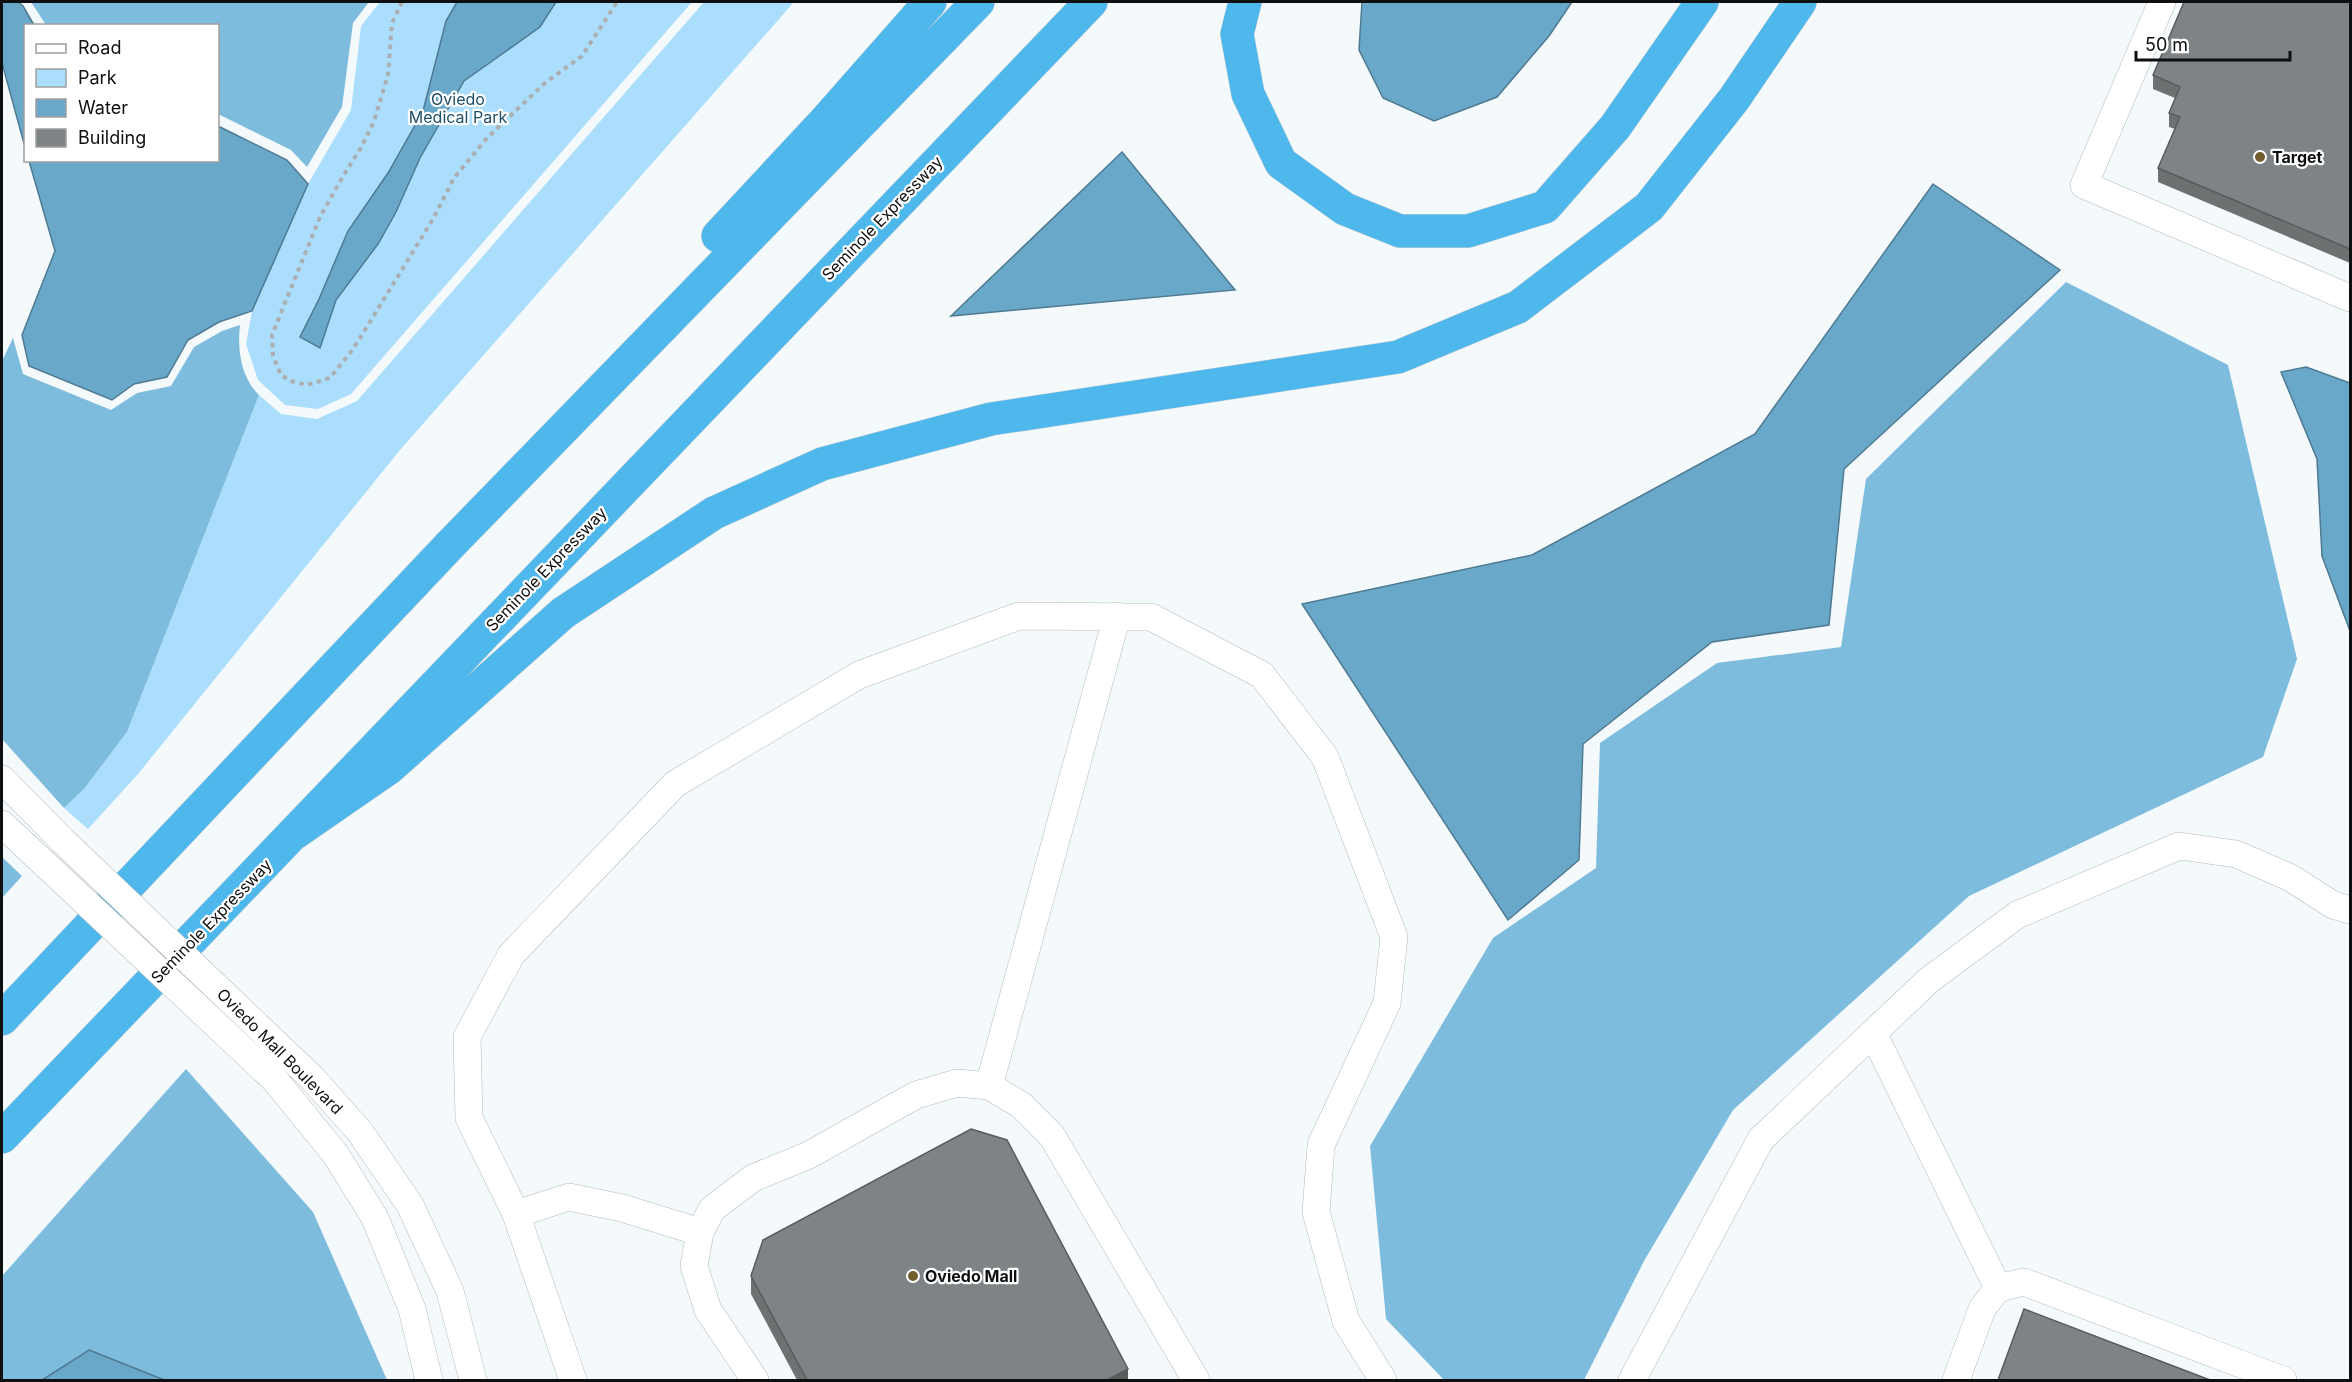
<svg xmlns="http://www.w3.org/2000/svg" width="2352" height="1382" viewBox="0 0 2352 1382" font-family="Inter,sans-serif">
	<style>
		.green { fill: #aadefc }
		.forest { fill: #7ebcde }
		.water { fill: #6aa8c9; stroke: #4e7a92; stroke-width: 1.5 }
		.lines { fill: none; stroke-linecap: round; stroke-linejoin: round }
		.minor-casing { stroke: #b5babc; stroke-width: 28 }
		.highway-casing { stroke: #d3d4d4; stroke-width: 34 }
		.path { stroke: #abafb1; stroke-width: 4; stroke-dasharray: 4.5 4.5; stroke-linecap: butt }
		.minor { stroke: #fff; stroke-width: 27 }
		.highway { stroke: #4eb8ed; stroke-width: 33 }
		.minor-bridge-casing { stroke: #b5babc; stroke-width: 28; stroke-linecap: butt }
		.minor-bridge { stroke: #fff; stroke-width: 27 }
		.wall { fill: #6c7172 }
		.shaded-wall { fill: #585c5d }
		.building { fill: #7e8385; stroke: #585c5d; stroke-width: 1.5 }
		.poi-dot { fill: #745d2d; stroke: #fff; stroke-width: 2 }
		.labels { text-anchor: middle; stroke-width: 4.5; stroke-linejoin: round; paint-order: stroke }
		.park-label { font-size: 16px; fill: #1e4f68; stroke: #fff }
		.poi-label { font-size: 16px; font-weight: bold; fill: #0d0f10; stroke: #fff; text-anchor: start }
		.street-label { font-size: 16px; fill: #0d0f10; stroke: #fff }
	</style>
	<rect width="100%" height="100%" fill="#f4f9fc"/>
	<path class="green" d="M380 2H692L351 394 318 409 285 405 258 380 246 344 252 311 308 184 351 110 361 26Z
		M704 2H794L400 450 138 774 88 829 64 808 84 789 127 732 259 395 281 414 317 419 357 401Z"/>
	<path class="forest" d="M31 2H369L353 23 342 107 307 167 291 150 218 114V26L46 25Z
		M2066 282 2228 365 2297 659 2263 757 1969 896 1733 1110 1644 1261 1584 1380H1444L1386 1319 1370 1146 1493 938 1596 868 1600 743 1717 663 1841 647 1866 479Z
		M240 325C237 349 241 378 259 395L127 732 84 789 64 808 2 739V361L13 338 23 374 111 410 137 393 171 386 194 347 222 331Z
		M2 857 22 876 2 898Z
		M186 1069 313 1212 387 1380H2V1276Z"/>
	<path class="water" d="M2 2H18L23 6 34 25 26 26 25 147 2 63Z
		M457 2H556L540 27 464 81 420 158 396 212 378 244 336 300 320 348 300 337 319 299 348 231 388 173 423 111 446 21Z
		M1362 2H1572L1549 36 1497 97 1434 121 1383 98 1359 50Z
		M218 126 287 160 308 184 252 311 219 322 188 340 167 377 134 384 112 400 29 366 22 335 55 251 29 161 218 160Z
		M1122 152 1235 290 951 316Z
		M1933 184 2060 270 1844 469 1829 625 1712 642 1583 744 1579 860 1508 920 1302 604 1532 555 1755 434Z
		M2306 367 2350 383V631L2322 556 2317 459 2281 372Z
		M89 1350 162 1379V1380H42Z"/>
	<g class="lines">
		<g class="minor-casing">
			<path id="minor" d="M2162 2 2084 185 2350 298
				M2 779 62 840
				M2 824 47 866
				M1873 1033 1998 1288
				M989 1086 1117 616
				M360 1132 410 1205 450 1291 473 1380
				M336 1155 375 1218 412 1309 429 1380
				M516 1214 569 1197 622 1208 700 1232
				M573 1380 516 1214 469 1118 467 1037 511 955 675 784 859 675 1019 616 1151 617 1262 675 1325 757 1394 937 1387 1003 1321 1145 1316 1212 1346 1321 1383 1380
				M755 1380 708 1310 694 1266 700 1232 712 1209 753 1178 809 1155 916 1095 957 1083 989 1086 1021 1105 1052 1136 1196 1380
				M1632 1380 1761 1139 1929 980 2017 915 2179 846 2236 854 2291 878 2333 905 2350 910
				M1956 1380 1982 1309 1998 1288 2024 1282 2283 1380"/>
		</g>
		<g class="highway-casing">
			<path id="highway" d="M1245 2 1237 34 1248 94 1281 163 1345 209 1400 231H1468L1545 207 1615 127 1702 2
				M718 236 827 119 930 2
				M295 833 389 768 563 613 714 513 822 464 991 419 1398 357 1518 307 1649 207 1734 99 1800 2
				M2 1019 449 546 978 2
				M2 1137 1091 2"/>
		</g>
		<path class="path" d="M402 2 392 23 388 75 374 121 362 146 343 176 320 217 272 335 273 356 281 375 291 381 307 385 330 378 353 349 376 312 433 219 454 178 487 138 545 83 582 56 617 2"/>
		<use href="#minor" class="minor"/>
		<use href="#highway" class="highway"/>
		<g class="minor-bridge-casing">
			<path id="minor-bridge" d="M62 840 312 1078 360 1132
				M47 866 275 1080 336 1155"/>
		</g>
		<use href="#minor-bridge" class="minor-bridge"/>
	</g>
	<path class="wall" d="M2350 2V263L2158 182V168L2175 129 2169 127V113L2175 98 2153 89V75Z
		M751 1276 1128 1380H797L751 1294Z"/>
	<path class="shaded-wall" d="M1128 1369V1380H1107Z"/>
	<path class="building" d="M2184 2H2350V249L2158 168 2180 117 2169 113 2180 87 2153 75Z
		M971 1129 1007 1140 1128 1369 1107 1380H807L751 1276 763 1240Z
		M2024 1309 2210 1380H1998Z"/>
	<g class="poi-dot">
		<circle cx="2260" cy="157" r="6"/>
		<circle cx="913" cy="1276" r="6"/>
	</g>
	<g class="labels">
		<g class="park-label">
			<text x="458" y="105">Oviedo<tspan x="458" dy="18">Medical Park</tspan></text>
		</g>
		<g class="poi-label">
			<text x="2272" y="163">Target</text>
			<text x="925" y="1282">Oviedo Mall</text>
		</g>
		<g class="street-label">
			<text transform="translate(882 218) rotate(-46)" y="6">Seminole Expressway</text>
			<text transform="translate(546 569) rotate(-46)" y="6">Seminole Expressway</text>
			<text transform="translate(211 921) rotate(-46)" y="6">Seminole Expressway</text>
			<text transform="translate(280 1051) rotate(45)" y="6">Oviedo Mall Boulevard</text>
		</g>
	</g>
	<rect width="2352" height="1382" fill="none" stroke="#0d0f10" stroke-width="6"/>
	<rect x="24" y="24" width="195" height="138" fill="#ffffff" stroke="#9e9f9f" stroke-width="1.5"/>
	<rect x="36" y="44" width="30" height="9" fill="#ffffff" stroke="#9e9f9f" stroke-width="1.5"/>
	<text x="78" y="54" font-size="18" fill="#0d0f10">Road</text>
	<rect x="36" y="69" width="30" height="18" fill="#aadefc" stroke="#9e9f9f" stroke-width="1.5"/>
	<text x="78" y="84" font-size="18" fill="#0d0f10">Park</text>
	<rect x="36" y="99" width="30" height="18" fill="#6aa8c9" stroke="#9e9f9f" stroke-width="1.5"/>
	<text x="78" y="114" font-size="18" fill="#0d0f10">Water</text>
	<rect x="36" y="129" width="30" height="18" fill="#7e8385" stroke="#9e9f9f" stroke-width="1.5"/>
	<text x="78" y="144" font-size="18" fill="#0d0f10">Building</text>
	<path d="M2136 51v9h154v-9" fill="none" stroke="#0d0f10" stroke-width="3"/>
	<text x="2145" y="51" font-size="18" fill="#0d0f10" stroke="#ffffff" stroke-width="4.5" paint-order="stroke">50 m</text>
</svg>
